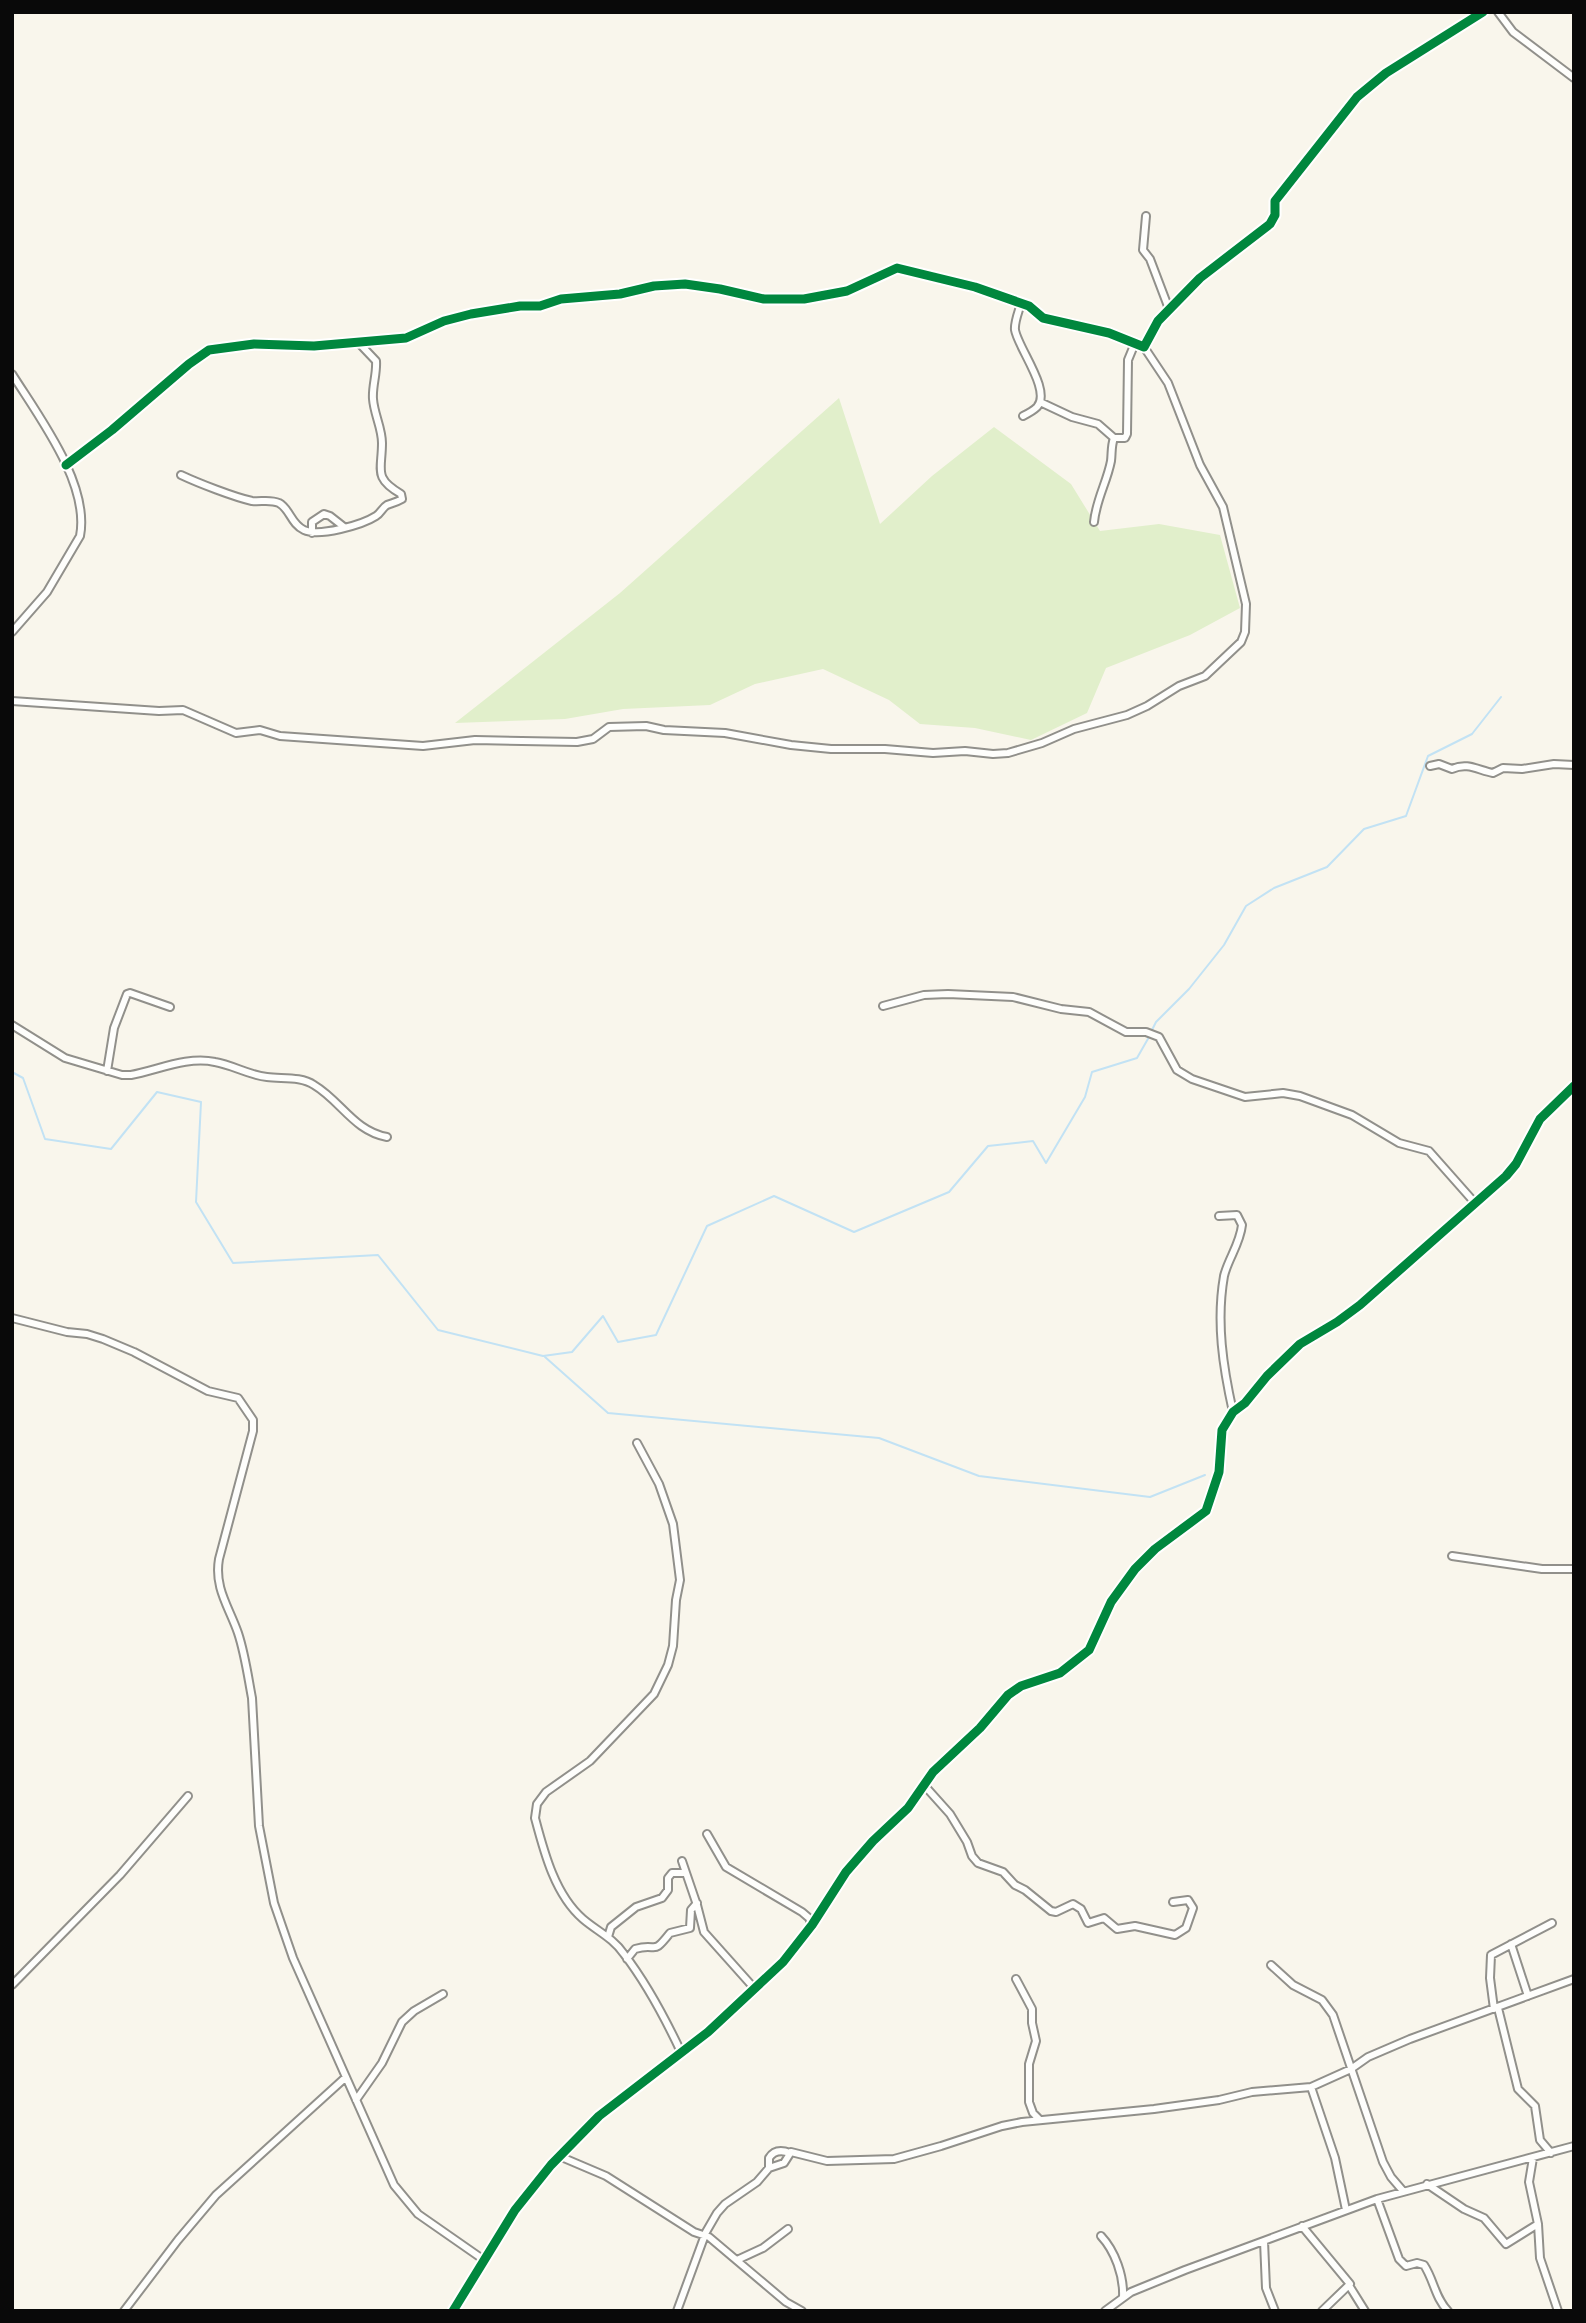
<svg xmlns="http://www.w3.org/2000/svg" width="1586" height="2323" viewBox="0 0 1586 2323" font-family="'Playfair Display',serif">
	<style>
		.green { fill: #e1efcb }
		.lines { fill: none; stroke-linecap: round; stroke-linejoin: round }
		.stream { stroke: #c2e2f4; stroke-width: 2 }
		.minor-casing { stroke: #91908b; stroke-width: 10 }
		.minor { stroke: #fefefc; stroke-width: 6 }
		.cycleway-casing { stroke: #fff; stroke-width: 13 }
		.cycleway { stroke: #00873e; stroke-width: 9 }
	</style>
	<rect width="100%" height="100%" fill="#f9f6ec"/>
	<path class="green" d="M839 398 880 524 932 476 994 427 1071 484 1100 531 1159 524 1220 535 1240 608 1190 635 1106 668 1087 713 1031 740 975 728 920 724 889 700 823 669 755 684 710 705 623 709 565 719 455 723 620 593Z"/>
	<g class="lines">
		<path class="stream" d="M1151 1032 1156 1022 1189 989 1224 945 1246 906 1274 888 1327 867 1364 829 1406 816 1428 756 1472 734 1501 697
			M12 1072 23 1078 45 1139 111 1149 157 1092 201 1102 196 1202 233 1263 378 1255 438 1330 543 1356 572 1352 603 1316 618 1342 656 1335 707 1226 774 1196 854 1232 949 1192 988 1146 1033 1141 1046 1163 1085 1097 1092 1072 1137 1058 1149 1037
			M545 1357 608 1413 879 1438 979 1476 1150 1497 1205 1475"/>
		<g class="minor-casing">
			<path id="minor" d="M1498 12 1513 32 1574 78
				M1146 216 1143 250 1150 259 1169 309
				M1021 303C1019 311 1014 322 1015 330 1018 348 1052 391 1037 407 1033 411 1027 414 1023 416
				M12 374C39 417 90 484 80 536L47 592 12 632
				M1040 402 1072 417 1098 424 1114 438
				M66 465 112 430 189 364 209 350 254 344 314 346 406 338 444 321 471 314 520 306H540L561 299 620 294 654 286 685 284 720 289 764 299H804L847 291 897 268 975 287 1029 306 1043 318 1109 333 1144 347 1158 321 1200 278 1270 224 1275 215V201L1357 97 1386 73 1483 12
				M181 475C198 483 234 497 252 501 261 502 270 499 279 503 290 509 291 524 304 530 319 537 362 525 376 516 381 513 382 508 387 505 392 503 397 502 402 499L401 494C373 478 382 470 382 443 382 428 374 414 373 399 372 386 377 374 376 361L358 342
				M1094 522C1096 500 1107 482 1111 461 1112 453 1111 446 1114 438H1125L1127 434 1128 360 1135 343
				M312 533V522L324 514 330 516 344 527
				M12 701 159 711 183 710 236 733 260 730 280 736 423 746 475 740 577 742 593 739 609 727 646 726 664 730 725 733 791 745 831 749H885L933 753 965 751 993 754 1008 753 1042 743 1074 729 1127 715 1147 706 1179 686 1205 676 1241 642 1245 632 1246 604 1223 507 1200 465 1168 383 1144 347
				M1430 766 1439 764 1452 769C1467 762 1478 770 1493 773L1503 768 1522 769 1554 764 1574 765
				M883 1006 924 995 948 994 1013 997 1061 1009 1089 1012 1126 1032H1146L1159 1037 1177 1070 1192 1079 1245 1097 1283 1093 1300 1096 1352 1115 1399 1143 1429 1151 1475 1203
				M12 1025 65 1058 122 1075H131C158 1070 187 1056 215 1062 233 1065 248 1075 267 1077 282 1079 301 1076 314 1085 341 1101 354 1131 387 1137
				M107 1071 114 1028 127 994 130 993 170 1007
				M1219 1216 1237 1215 1242 1225C1240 1244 1228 1259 1224 1276 1216 1322 1223 1367 1233 1412
				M12 1318 67 1332 87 1334 103 1339 134 1352 208 1391 238 1398 253 1420V1431L219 1559C214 1588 229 1607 238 1633 245 1654 248 1677 252 1698L259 1826 274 1903 293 1958 394 2185 418 2214 484 2260
				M637 1443 659 1484 673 1524 680 1580 676 1600 673 1646 668 1665 654 1694 590 1761 546 1792 537 1804 535 1818C544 1852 555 1895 583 1919 597 1931 613 1938 624 1954 647 1984 665 2018 681 2052
				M1452 1556 1542 1569H1574
				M924 1785 950 1814 967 1842 972 1856 978 1863 1003 1872 1015 1885 1025 1890 1051 1911 1056 1912 1073 1904 1081 1909 1088 1923 1104 1918 1117 1929 1135 1926 1175 1935 1186 1928 1193 1908 1188 1900 1173 1902
				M707 1834 726 1867 802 1912 809 1918 812 1925
				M682 1861 697 1905 704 1932 754 1988
				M608 1937 611 1927 636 1907 662 1898 668 1890V1878L672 1873H684
				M1511 1944 1528 1996
				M627 1959 635 1949C659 1942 651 1957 670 1933L690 1928 691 1910 697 1903
				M1271 1965 1293 1985 1322 2000 1333 2015 1383 2162 1391 2177 1403 2191
				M1016 1979 1032 2009V2023L1036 2041 1029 2064V2102L1033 2113 1040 2120
				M12 1985 120 1875 188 1796
				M1498 2008 1518 2089 1535 2106 1540 2140 1551 2153
				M1494 2009 1490 1978 1491 1955 1552 1923
				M1311 2087 1335 2158 1346 2210
				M356 2100 382 2063 402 2022 414 2011 443 1994
				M559 2156 606 2176 694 2232 709 2237 786 2302 802 2311
				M1533 2158 1529 2182 1538 2224 1540 2258 1558 2311
				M769 2168V2158C774 2150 782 2150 790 2153
				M1427 2184 1464 2209 1484 2218 1506 2244 1538 2224
				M1377 2199 1399 2259 1406 2266 1417 2263 1424 2265C1434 2280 1435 2298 1448 2311
				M1302 2226 1350 2284 1322 2311
				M1101 2236C1115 2251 1124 2276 1123 2297
				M1264 2241 1266 2288 1275 2311
				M737 2260 763 2248 788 2229
				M1350 2287 1365 2311
				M124 2311 178 2240 216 2195 346 2077
				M453 2311 515 2210 551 2165 599 2116 708 2032 783 1962 812 1925 846 1872 873 1841 908 1808 933 1772 980 1728 1008 1695 1021 1686 1060 1673 1089 1650 1111 1602 1135 1569 1155 1549 1206 1511 1219 1472 1222 1430 1233 1412 1245 1403 1267 1376 1300 1344 1337 1322 1360 1305 1506 1176 1516 1164 1540 1119 1574 1086
				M677 2311 706 2232 717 2213 725 2204 757 2182 769 2168 784 2163 791 2152 827 2161 894 2159 941 2146 1002 2126 1022 2122 1154 2109 1219 2100 1252 2092 1311 2087 1351 2069 1368 2057 1410 2039 1574 1979
				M1105 2311 1131 2292 1185 2270 1377 2199 1574 2146"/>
		</g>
		<use href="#minor" class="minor"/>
		<g class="cycleway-casing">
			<path id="cycleway" d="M66 465 112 430 189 364 209 350 254 344 314 346 406 338 444 321 471 314 520 306H540L561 299 620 294 654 286 685 284 720 289 764 299H804L847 291 897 268 975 287 1029 306 1043 318 1109 333 1144 347 1158 321 1200 278 1270 224 1275 215V201L1357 97 1386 73 1483 12
				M453 2311 515 2210 551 2165 599 2116 708 2032 783 1962 812 1925 846 1872 873 1841 908 1808 933 1772 980 1728 1008 1695 1021 1686 1060 1673 1089 1650 1111 1602 1135 1569 1155 1549 1206 1511 1219 1472 1222 1430 1233 1412 1245 1403 1267 1376 1300 1344 1337 1322 1360 1305 1506 1176 1516 1164 1540 1119 1574 1086"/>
		</g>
		<use href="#cycleway" class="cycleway"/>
	</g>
	<rect width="1586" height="2323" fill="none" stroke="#090909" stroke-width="28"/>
</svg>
